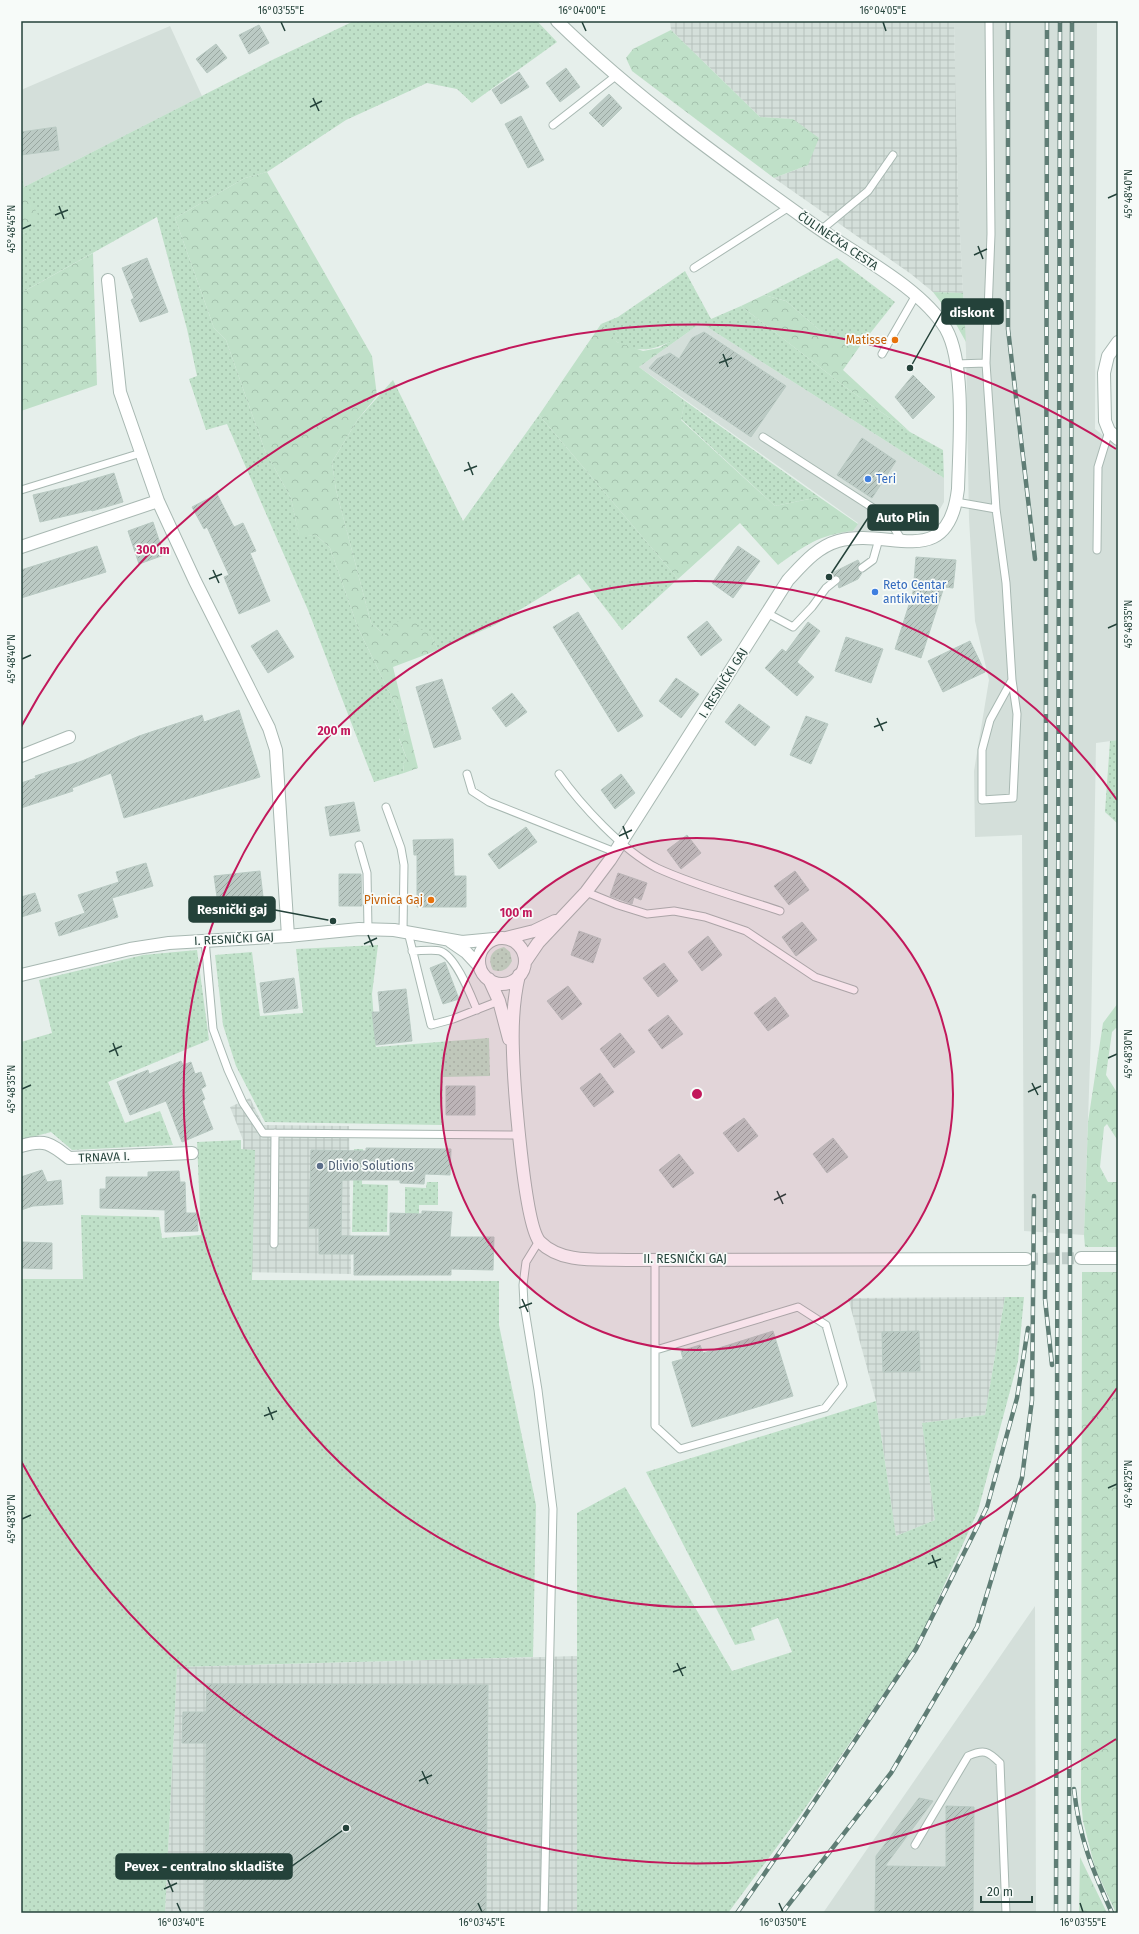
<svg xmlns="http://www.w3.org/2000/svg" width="1139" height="1934" viewBox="0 0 1139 1934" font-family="'Fira Sans',sans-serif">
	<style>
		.built { fill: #d4dfda }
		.industrial { fill: url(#industrial-grid) }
		.grass { fill: url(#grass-dots) }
		.forest { fill: url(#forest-crowns) }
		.building { fill: url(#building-hatch); stroke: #b8c9c2 }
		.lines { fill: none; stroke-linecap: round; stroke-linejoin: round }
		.tertiary-tunnel { stroke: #bfccc8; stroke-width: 12; stroke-dasharray: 12 6; stroke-linecap: butt }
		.service-casing { stroke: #a8b8b2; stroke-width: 9 }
		.minor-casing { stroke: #a8b8b2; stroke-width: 14 }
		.tertiary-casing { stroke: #a8b8b2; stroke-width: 14 }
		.service { stroke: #fff; stroke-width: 7 }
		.minor { stroke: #fff; stroke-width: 12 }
		.tertiary { stroke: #fff; stroke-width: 12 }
		.rail-casing { stroke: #5f7d75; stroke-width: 4.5 }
		.rail { stroke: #f7fbf9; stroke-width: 3; stroke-dasharray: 9; stroke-linecap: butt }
		.ticks { fill: none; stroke: #24423a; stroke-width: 1.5 }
		.ring { fill: none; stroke: #c2185b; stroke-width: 2 }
		.food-dot { fill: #e8710a; stroke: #f7fbf9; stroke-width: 1.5 }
		.shop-dot { fill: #3f7fe0; stroke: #f7fbf9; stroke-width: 1.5 }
		.service-dot { fill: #5c6f8a; stroke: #f7fbf9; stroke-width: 1.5 }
		.labels { text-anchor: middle; stroke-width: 3.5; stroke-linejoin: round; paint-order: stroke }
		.street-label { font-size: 12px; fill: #24423a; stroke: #f7fbf9 }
		.food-label { font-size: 12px; fill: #c56008; stroke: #f7fbf9; text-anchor: end }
		.shop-label { font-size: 12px; fill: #366cbe; stroke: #f7fbf9; text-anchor: start }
		.service-label { font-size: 12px; fill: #4e5e75; stroke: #f7fbf9; text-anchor: start }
		.centre { fill: #c2185b; stroke: #f7fbf9; stroke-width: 2 }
		.ring-label { font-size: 12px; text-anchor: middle; font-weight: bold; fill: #c2185b; stroke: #f7fbf9; stroke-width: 3.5; stroke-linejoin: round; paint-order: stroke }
		.leader { fill: none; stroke: #24423a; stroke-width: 1.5 }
		.callout-dot { fill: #24423a; stroke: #f7fbf9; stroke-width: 1.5 }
		.callout { fill: #24423a; stroke: #24423a; stroke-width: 1.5 }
		.callout-label { font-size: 13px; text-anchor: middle; font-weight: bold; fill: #fff }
		.neatline { fill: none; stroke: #24423a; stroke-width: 1.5 }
		.ticks-label { font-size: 10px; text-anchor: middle; fill: #24423a }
	</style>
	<defs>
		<pattern id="industrial-grid" width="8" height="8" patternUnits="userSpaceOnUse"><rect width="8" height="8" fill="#d4dfda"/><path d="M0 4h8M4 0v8" fill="none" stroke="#b6c1bc"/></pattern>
		<pattern id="grass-dots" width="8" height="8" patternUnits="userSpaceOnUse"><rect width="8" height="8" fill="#bfe0c8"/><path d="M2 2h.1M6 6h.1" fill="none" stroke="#a4c1ad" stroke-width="1.8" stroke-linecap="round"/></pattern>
		<pattern id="forest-crowns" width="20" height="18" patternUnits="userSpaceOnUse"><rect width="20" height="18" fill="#bfe0c8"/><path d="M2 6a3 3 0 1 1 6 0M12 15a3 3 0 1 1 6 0" fill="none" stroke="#a4c1ad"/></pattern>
		<pattern id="building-hatch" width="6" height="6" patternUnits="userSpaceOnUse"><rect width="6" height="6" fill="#bbcac4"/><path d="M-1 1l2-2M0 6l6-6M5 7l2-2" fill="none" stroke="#98a6a0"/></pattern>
	</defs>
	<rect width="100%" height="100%" fill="#e6efeb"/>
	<path class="built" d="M954 21H1097L1095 429 1118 447V740L1096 743 1091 1033 1084 1235 1024 1231 1022 835 975 837 974 771 989 680 975 621 969 519 966 350 958 197Z
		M170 26 202 96 24 187 21 163V90Z
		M701 323 944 478V502L932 523 921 529 905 531H853L858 523 639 367Z
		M1035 1606 1036 1913H823Z"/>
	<path class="industrial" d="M670 21H954L958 197 963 293 933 292 911 274 774 178 808 165 793 119 760 117 671 30Z
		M250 1098 263 1125 349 1126 351 1274 242 1272 243 1140 230 1107Z
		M1005 1297 985 1415 922 1423 935 1520 896 1536 876 1401 848 1298Z
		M577 1656V1913H165L177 1667Z"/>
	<path class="grass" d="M354 21H537L557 42 472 103 457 89 427 83 346 120 267 172 245 178 175 218 214 328 226 340 265 451 291 498 299 536 316 535 330 548 358 628 398 710 405 733 399 739 407 759 403 764 404 773 374 782 308 610 227 424 206 430 189 379 197 376 187 329 157 217 21 293V235L26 232 24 187 21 188V163L24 187 270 61Z
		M837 258 895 302 860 346 823 333 786 301 764 295Z
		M685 271 711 319 741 306 848 389 910 432 943 450 944 478 701 323C674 339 650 361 617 342 611 339 605 329 601 324L618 317Z
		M393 380 463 521 539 415 678 579 622 630 579 574 495 625 438 650 428 629 386 636 371 623 336 490 332 462 358 419Z
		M685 401 819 497 775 506 681 419Z
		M1118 740V824L1105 812 1110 741Z
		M378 945 372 994 376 1047 489 1038 490 1076 443 1077 442 1125 265 1122 236 1066 223 1025 215 955 252 952 260 1016 303 1013 296 949Z
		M504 947 510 952 512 961C508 969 502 973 493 970 487 958 491 950 504 947Z
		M197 950 209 1040 108 1082 125 1123 160 1111 173 1145 72 1150 51 1132 21 1140V1042L52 1033 39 980 143 955Z
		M241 1140V1149L255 1150 252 1280 499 1281V1325L536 1505 533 1657 177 1667 165 1913H21V1279H83L81 1215 159 1217 162 1238 201 1235 197 1142Z
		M354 1149H363L362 1184 388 1185 387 1232H352Z
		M427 1182H438V1205H419V1230H405V1187L426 1188Z
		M1005 1297H1024L1018 1361 978 1511 917 1645 799 1817 728 1913H577V1513L625 1487 732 1671 792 1652 778 1618 751 1628 755 1640 735 1645 646 1472 876 1401 896 1536 935 1520 922 1423 985 1415Z"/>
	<path class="forest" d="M671 30 760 117 793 119 819 138 808 165 774 178 632 71 626 58 633 49Z
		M267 172 372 356 377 396 358 419 332 462 336 490 371 623 386 636 395 622 413 618 421 630 428 628 438 650 393 667 418 768 404 773 403 764 407 759 399 738 405 733 398 710 358 628 330 548 316 535 299 537 291 498 265 451 226 340 214 328 175 218 245 178Z
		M24 187 38 215 26 232 21 235V188Z
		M93 253 97 385 21 411V293Z
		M933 292 963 293 966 342 952 317Z
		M764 295 786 301 823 333 860 346 843 370 910 432 848 389 741 306Z
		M701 323 639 367 685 401 681 420 775 506 819 497 858 524 853 531C818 535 806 545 778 565L740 523 678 579 539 415 601 324 617 342 643 351 659 348Z
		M1118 1003V1029L1116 1028 1112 1032 1106 1075 1118 1094V1141L1107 1124 1104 1127 1100 1167 1108 1182H1118V1247H1085L1084 1235 1088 1122 1103 1023Z
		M1082 1272H1118V1913H1116L1095 1868 1083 1821 1081 1800Z
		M1080 1857 1107 1913H1079Z"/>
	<path class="building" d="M259 25 269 43 249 54 239 35Z
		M216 44 227 58 207 73 196 59Z
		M566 68 580 87 560 102 546 83Z
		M519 72 529 87 501 104 492 90Z
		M609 94 622 108 603 127 589 113Z
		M521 116 544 160 528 168 505 124Z
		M56 127 59 150 21 155V132Z
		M147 258 168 312 140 322 131 300 134 298 122 268Z
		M704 332 786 386 751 437 649 368 657 359 670 353 679 359 692 338Z
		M913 375 935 397 913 419 895 397Z
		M862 438 896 461 872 498 837 475Z
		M114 473 123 502 92 511 91 510 40 522 33 495 67 487Z
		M217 494 234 527 243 523 256 551 250 553 270 601 239 614 224 577 229 575 207 527 204 529 192 507Z
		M153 522 164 555 139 564 128 531Z
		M97 546 106 572 21 598V570Z
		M738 546 760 561 733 598 712 583Z
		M916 557 956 560 953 588 944 587 921 658 895 649 913 592Z
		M858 560 860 564 857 569 862 573 858 579 839 588 838 585 841 581 840 577 833 576 832 573Z
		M578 612 643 716 618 732 553 627Z
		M707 621 722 640 701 656 687 637Z
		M808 622 820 631 797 662 814 677 797 696 765 668 782 649 786 652Z
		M277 630 294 657 268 673 251 646Z
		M846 637 883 649 871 683 835 671Z
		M970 641 985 672 943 692 928 661Z
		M676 678 699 694 681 718 659 701Z
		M442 679 461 739 434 748 416 687Z
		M512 693 527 712 506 727 492 708Z
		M739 704 770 727 755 746 725 722Z
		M239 710 260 777 124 818 111 773 72 788 73 791 21 808V783L36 778 35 776 82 761 139 736 202 715 204 722Z
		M806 716 828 724 811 764 790 755Z
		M621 774 635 793 615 809 601 790Z
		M354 802 360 831 330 836 325 807Z
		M526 827 537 842 499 869 488 854Z
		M687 835 701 853 681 869 667 850Z
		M453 839 454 876H466V907H417V855H414L413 840Z
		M146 863 153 886 112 898 118 917 59 936 55 923 85 913 78 895 119 882 116 872Z
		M260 871 264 905 219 911 214 876Z
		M795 871 809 890 789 905 774 886Z
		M618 873 647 883 641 900 634 897 632 904 610 896Z
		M339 874H361L362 906H339Z
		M35 893 41 911 21 917V897Z
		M802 922 817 940 796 956 782 937Z
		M579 931 601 939 593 963 571 955Z
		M708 936 722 955 702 971 688 952Z
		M445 962 459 999 443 1004 430 968Z
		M664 963 678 981 658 997 643 978Z
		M294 978 298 1008 264 1013 260 983Z
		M568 986 582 1004 562 1020 547 1001Z
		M406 989 412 1041 376 1045 372 1012H380L378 992Z
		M775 997 789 1016 768 1031 754 1013Z
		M668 1015 683 1034 662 1049 648 1030Z
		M620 1033 635 1052 614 1068 600 1049Z
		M181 1061 183 1065 191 1062 195 1074 201 1072 206 1086 201 1089 205 1099 202 1101 213 1129 182 1142 166 1101 130 1115 117 1082 148 1070 149 1074Z
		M600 1073 614 1092 594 1107 580 1088Z
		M446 1086H475V1115H446Z
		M744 1118 758 1136 738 1152 723 1133Z
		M833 1138 848 1157 827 1173 813 1154Z
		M366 1148 451 1149 450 1175 425 1174 424 1184 400 1183V1180H342L341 1236H390V1213L422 1214V1211L452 1212 450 1237H494L493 1270 451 1269V1275H354V1254H319V1228H309L311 1150 366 1151Z
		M679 1154 694 1173 673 1188 659 1170Z
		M42 1170 47 1182 61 1180 63 1204 33 1206 21 1210V1177Z
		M179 1171 180 1182H185L186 1213H197L198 1231 165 1232V1210L100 1208V1189H106V1177H148V1172Z
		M22 1242 52 1243V1269L21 1268Z
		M773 1331 793 1396 692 1427 672 1362 683 1359 681 1351 700 1345 703 1353Z
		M919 1331 920 1371 883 1372 882 1332Z
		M207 1684 488 1685 486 1913H205L206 1743H182L183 1712H206Z
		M919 1798 933 1801 885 1866 946 1867V1806L974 1807 973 1913H875L876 1856Z"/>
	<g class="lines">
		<path class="tertiary-tunnel" d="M1026 1259 1081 1258"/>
		<g class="service-casing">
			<path id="service" d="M989 21 991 234 986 363 996 509
				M553 125 617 75
				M821 230 868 191 893 155
				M694 268 789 207
				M882 354 916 295
				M956 364 986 363
				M763 437 887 517 903 542
				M21 490 141 453
				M956 502 996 509 1006 583 1012 680 990 720 982 750V800L1013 798 1017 714 1012 680
				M1097 550 1098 467 1109 431
				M862 568 873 560 879 539
				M767 613 793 627 812 607 826 588 836 580
				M467 774 472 791 489 802 615 852
				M559 774C580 804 623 851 657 868 696 886 739 897 780 911
				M386 807 401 848 404 865 403 931
				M359 845 367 873 368 929
				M586 892 618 905 647 914 674 911 705 917 746 931 815 977 854 990
				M408 932 431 1025 453 1019 499 1001
				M205 940 213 1029 228 1070 243 1103 263 1133 520 1135
				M412 951C420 951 433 949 440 951 456 956 471 996 477 1010
				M539 1241 526 1262 523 1285 524 1304 538 1390 553 1509 544 1913
				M274 1244 275 1133
				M655 1259V1426L680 1449 825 1408 843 1385 826 1325 798 1307 656 1350
				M915 1845 968 1756C984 1749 988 1751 1000 1763L1006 1913"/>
		</g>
		<g class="minor-casing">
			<path id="minor" d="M108 280 120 392 158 501 195 581 269 728 276 750 288 936
				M1118 342 1108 356 1104 373 1105 421 1109 431 1118 439
				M21 547 158 501
				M21 756 69 737
				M21 1146C45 1139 50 1143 69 1158L192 1153"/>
		</g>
		<g class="tertiary-casing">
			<path id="tertiary" d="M506 938 534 931 555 921
				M479 961a23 23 0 1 1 46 0a23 23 0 1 1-46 0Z
				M450 941 466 952 480 967
				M525 962 538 943 586 892 610 860 788 580C803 564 817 547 838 541 890 527 948 573 958 489 959 448 966 364 946 329 920 286 852 253 811 223 723 160 635 97 557 21
				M21 975 130 949 169 943 288 936 359 929 394 930 462 942 494 939
				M519 975C513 1000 512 1028 513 1053 514 1083 524 1225 540 1242 562 1264 598 1259 627 1260L1026 1259
				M489 979 499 1001 509 1039
				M1081 1258H1118"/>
		</g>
		<use href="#service" class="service"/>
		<use href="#minor" class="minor"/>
		<use href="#tertiary" class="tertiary"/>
		<g class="rail-casing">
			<path id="rail" d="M1008 21V329L1035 559
				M1047 21 1045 1299 1052 1365
				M1074 1789C1079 1837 1092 1869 1112 1913
				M737 1913 800 1823 916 1649 987 1507 1017 1398 1028 1328
				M782 1913 891 1773 977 1627 1022 1478 1032 1400 1034 1196
				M1056 1913 1060 21
				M1069 1913 1072 21"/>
		</g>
		<use href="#rail" class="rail"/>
	</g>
	<path class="ticks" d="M281 22 285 31M582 22 586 31M883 22 886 31M313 98 319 111M310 107 322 101M1108 198 1117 194M59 206 64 219M55 215 68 210M22 229 31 225M978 246 983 259M974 255 987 249M723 354 728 367M719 363 732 358M468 462 473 475M464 471 477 466M213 570 219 583M209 579 222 574M1108 628 1117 624M22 659 31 655M877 718 883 731M874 727 887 722M623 826 628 839M619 836 632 830M368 935 373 947M364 944 377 938M113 1043 118 1056M109 1052 122 1046M1108 1058 1117 1054M1032 1083 1038 1095M22 1089 31 1085M1028 1092 1041 1086M777 1191 783 1204M774 1200 786 1194M522 1299 528 1312M519 1308 532 1303M268 1407 273 1420M264 1416 277 1411M1108 1488 1117 1484M22 1519 31 1515M932 1555 937 1568M928 1564 941 1559M677 1663 683 1676M673 1672 686 1667M422 1771 428 1784M419 1781 432 1775M168 1880 173 1892M164 1889 177 1883M177 1903 181 1912M478 1903 482 1912M779 1903 783 1912M1080 1903 1083 1912"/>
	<circle cx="697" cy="1094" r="256" fill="#c2185b" fill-opacity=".12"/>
	<g class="ring">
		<circle cx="697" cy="1094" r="256"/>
		<path d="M1117 1388A513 513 0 1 1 1117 800"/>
		<path d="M1116 1739A769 769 0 0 1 21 1461M21 727A769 769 0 0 1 1116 449"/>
	</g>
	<g class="food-dot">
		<circle cx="895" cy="340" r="4"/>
		<circle cx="431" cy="900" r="4"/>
	</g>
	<g class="shop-dot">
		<circle cx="868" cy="479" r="4"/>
		<circle cx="875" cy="592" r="4"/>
	</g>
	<circle class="service-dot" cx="320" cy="1166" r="4"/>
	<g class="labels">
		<g class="street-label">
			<text transform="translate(838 241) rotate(34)" y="4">ČULINEČKA CESTA</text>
			<text transform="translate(723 683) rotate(-58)" y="4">I. RESNIČKI GAJ</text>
			<text transform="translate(234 939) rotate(-3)" y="4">I. RESNIČKI GAJ</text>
			<text transform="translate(104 1157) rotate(-2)" y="4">TRNAVA I.</text>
			<text x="685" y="1263">II. RESNIČKI GAJ</text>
		</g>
		<g class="food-label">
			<text x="887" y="344">Matisse</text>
			<text x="423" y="904">Pivnica Gaj</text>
		</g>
		<g class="shop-label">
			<text x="876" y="483">Teri</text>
			<text x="883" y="589">Reto Centar<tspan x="883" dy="14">antikviteti</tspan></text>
		</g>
		<g class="service-label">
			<text x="328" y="1170">Dlivio Solutions</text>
		</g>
	</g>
	<circle cx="697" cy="1094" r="6" class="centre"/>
	<g class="ring-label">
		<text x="153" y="554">300 m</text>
		<text x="334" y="735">200 m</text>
		<text x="516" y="917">100 m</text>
	</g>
	<path class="leader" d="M910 368L942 312M829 577L868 518M333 921L275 910M346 1828L292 1866"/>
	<g class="callout-dot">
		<circle cx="910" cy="368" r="4"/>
		<circle cx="829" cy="577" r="4"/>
		<circle cx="333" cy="921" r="4"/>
		<circle cx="346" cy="1828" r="4"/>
	</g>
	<g class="callout">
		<rect x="942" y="299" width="61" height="25" rx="4"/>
		<rect x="868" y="505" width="70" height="25" rx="4"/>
		<rect x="189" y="897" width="86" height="25" rx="4"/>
		<rect x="116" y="1854" width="176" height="25" rx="4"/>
	</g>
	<g class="callout-label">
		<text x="972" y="317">diskont</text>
		<text x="903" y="522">Auto Plin</text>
		<text x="232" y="914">Resnički gaj</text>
		<text x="204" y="1871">Pevex - centralno skladište</text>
	</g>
	<rect width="1139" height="1934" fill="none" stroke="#f7fbf9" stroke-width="44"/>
	<path d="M981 1896v6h51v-6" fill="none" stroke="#24423a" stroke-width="2"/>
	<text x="987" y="1896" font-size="12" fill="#24423a" stroke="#f7fbf9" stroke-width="3" paint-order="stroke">20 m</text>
	<rect x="22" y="22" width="1095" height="1890" class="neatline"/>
	<g class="ticks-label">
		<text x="281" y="14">16°03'55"E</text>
		<text x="582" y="14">16°04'00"E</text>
		<text x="883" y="14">16°04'05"E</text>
		<text transform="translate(1128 194) rotate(-90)" y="4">45°48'40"N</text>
		<text transform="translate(11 229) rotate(-90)" y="4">45°48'45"N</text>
		<text transform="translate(1128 624) rotate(-90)" y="4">45°48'35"N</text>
		<text transform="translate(11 659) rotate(-90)" y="4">45°48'40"N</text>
		<text transform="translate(1128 1054) rotate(-90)" y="4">45°48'30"N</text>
		<text transform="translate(11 1089) rotate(-90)" y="4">45°48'35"N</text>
		<text transform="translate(1128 1484) rotate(-90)" y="4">45°48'25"N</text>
		<text transform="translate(11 1519) rotate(-90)" y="4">45°48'30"N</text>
		<text x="181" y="1926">16°03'40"E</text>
		<text x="482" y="1926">16°03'45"E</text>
		<text x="783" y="1926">16°03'50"E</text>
		<text x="1083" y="1926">16°03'55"E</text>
	</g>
</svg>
